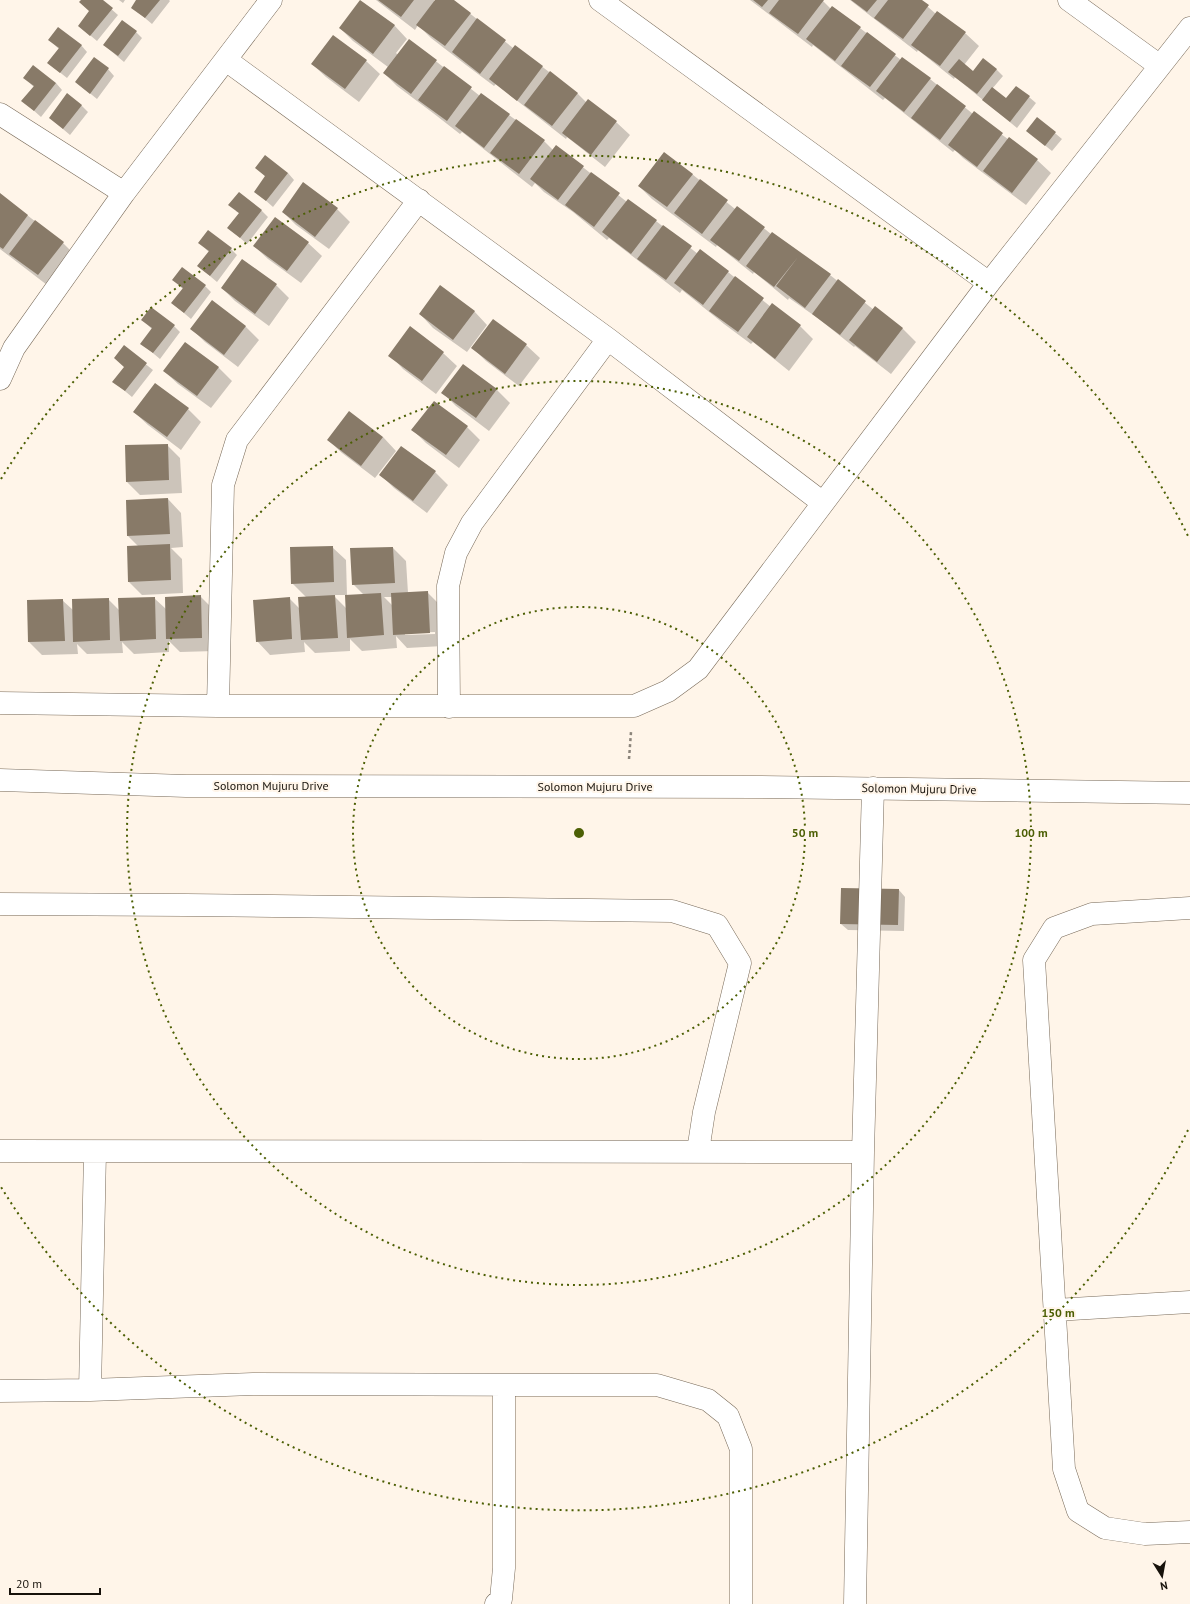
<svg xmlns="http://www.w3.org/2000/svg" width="1190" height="1604" viewBox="0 0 1190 1604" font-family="'PT Sans',sans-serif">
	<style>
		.shadow { fill: #0003; fill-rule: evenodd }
		.building { fill: #887a68 }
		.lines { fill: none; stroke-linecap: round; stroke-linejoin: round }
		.minor-casing { stroke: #786a59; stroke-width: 23 }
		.tertiary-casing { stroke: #786a59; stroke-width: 23 }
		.path { stroke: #8c857b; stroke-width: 2.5; stroke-dasharray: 3 3; stroke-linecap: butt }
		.minor { stroke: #fff; stroke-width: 22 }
		.tertiary { stroke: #fff; stroke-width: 22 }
		.ring { fill: none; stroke: #4c5f04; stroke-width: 2; stroke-dasharray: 2 4 }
		.labels { text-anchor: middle; stroke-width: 4; stroke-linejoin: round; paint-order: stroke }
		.street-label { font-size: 12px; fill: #17120b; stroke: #fff5e9 }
		.centre { fill: #4c5f04; stroke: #fff5e9; stroke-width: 2 }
		.ring-label { font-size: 12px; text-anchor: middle; font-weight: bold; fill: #4c5f04; stroke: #fff5e9; stroke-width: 4; stroke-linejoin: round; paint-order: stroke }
	</style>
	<rect width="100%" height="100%" fill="#fff5e9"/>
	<path class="shadow" d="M82 0H101L118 15 97 41 79 26 90 11Z
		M119 0H125L123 3Z
		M138 0H169L170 1 152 24 132 7Z
		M376 0H434L435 2 437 0H453L513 48 515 46 578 94 587 103 616 122 630 135 605 167 567 137 566 139 496 84 494 86 466 65 431 38 418 25 415 30Z
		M750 0H822L831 9 833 7 901 60 930 79 973 114 1037 160 1051 173 1026 205 963 158 955 150 953 152 885 98 883 100 813 45 812 47Z
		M850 0H920L936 14 938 12 965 33 979 46 964 65 973 72 996 69 1003 76 992 89 1006 100 1029 97 1036 103 1017 128 955 77 954 79 918 50 917 52Z
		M394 25 407 39 396 53 398 55 409 40 480 96 509 115 544 141 553 150 556 146 627 202 656 221 698 254 728 272 771 307 800 326 813 339 789 371 753 342 751 344 724 324 682 290 680 293 609 238 607 240 573 212 544 192 535 183 532 187 462 132 460 134 433 113 397 86 384 73 388 67 353 41 340 28Z
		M136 32 142 38 124 62 104 45Z
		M333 36 366 61 380 74 359 102 326 77 312 64Z
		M49 40 81 45 87 52 67 78 48 63 59 49Z
		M108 69 114 76 97 99 76 82Z
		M24 78 56 83 62 90 41 117 23 101 34 87Z
		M81 105 88 112 70 135 50 118Z
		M1037 118 1062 139 1052 151 1027 131Z
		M256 168 288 173 294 180 273 207 255 191 266 177Z
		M692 174 735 209 737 207 771 234 830 275 874 310 875 308 903 329 916 342 891 374 855 346 854 347 819 319 789 298 788 300 754 272 753 274 717 245 716 247 652 199 639 186Z
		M0 194 63 243 76 256 51 288 0 249Z
		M337 209 350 222 329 249 296 225 283 212Z
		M236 211H262L268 217 247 244 229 228 240 214Z
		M199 243 231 249 237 255 217 282 198 266 209 252Z
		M308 243 322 256 301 283 268 259 254 246Z
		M173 280 205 286 211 292 191 319 172 303 183 289Z
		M276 285 289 298 269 326 235 301 222 288Z
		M474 311 487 325 467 352 433 328 420 314Z
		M142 320 174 326 180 332 160 359 142 344 152 329Z
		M493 321 526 345 540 358 519 386 486 361 473 348Z
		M245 326 259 340 238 367 205 342 192 329Z
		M185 343 219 368 232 381 211 408 178 384 164 371Z
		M124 347 153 370 132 397 114 382 125 367Z
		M443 353 457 366 436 394 403 369 390 355Z
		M463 365 497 390 510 403 489 431 456 406 443 393Z
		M188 409 201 422 181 450 148 425 134 412Z
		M467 427 480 440 459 468 426 443 413 430Z
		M383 437 396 451 375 478 342 453 328 440Z
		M167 445 180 458 182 493 140 495 127 482Z
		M435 472 448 485 427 513 394 488 381 475Z
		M168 499 181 513 183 547 171 548 182 559 183 593 142 595 129 582 139 547 128 536Z
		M332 547 346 560 347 596 364 595 353 584 393 548 406 561 408 593 427 592 440 605 443 646 407 648 396 636 397 648 362 651 350 639V651L315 653 304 642 305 652 270 655 257 641 289 598 300 609 307 598 292 583ZM333 595H346L347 609ZM384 597H392L393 606ZM435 632V634L405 635V633Z
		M200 596 214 610 215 651 180 652 169 641V652L134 654 122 642 123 653 87 654 77 644 78 654 42 655 29 642 62 600 73 610 108 599 120 611 154 598 166 609Z
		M899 890 905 897 904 931 848 930 841 924Z"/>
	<path class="building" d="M81 0H103L113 8 90 36 78 26 89 11 79 2Z
		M136 0H160L145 18 131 8Z
		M360 0 395 25 373 54 339 28Z
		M378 0H414L401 17Z
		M435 0H454L471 13 445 46 416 25Z
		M753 0H768L762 7Z
		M779 0H824L798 34 769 13Z
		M851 0H877L867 12Z
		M888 0H922L929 5 903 39 874 18Z
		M832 6 861 27 835 61 806 39Z
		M937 11 966 32 940 66 911 45Z
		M477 18 506 40 480 74 452 52Z
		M122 20 137 31 118 56 103 45Z
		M58 27 82 45 60 73 47 63 59 48 48 40Z
		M867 32 896 54 870 87 841 66Z
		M333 35 367 60 345 89 311 64Z
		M409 39 437 60 411 94 383 73Z
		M515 45 543 66 517 101 489 79Z
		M94 57 109 68 90 94 75 82Z
		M902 57 931 78 904 112 876 91Z
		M983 58 997 69 977 94 948 72 959 59 973 71Z
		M33 65 56 83 34 111 21 101 34 86 23 78Z
		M444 66 472 87 447 121 418 100Z
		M550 71 578 93 552 126 524 105Z
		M937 84 966 106 940 140 911 118Z
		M1016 86 1030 96 1010 122 982 100 992 87 1006 98Z
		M67 93 82 105 63 129 49 118Z
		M481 93 510 114 484 148 455 126Z
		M588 99 617 121 591 155 562 133Z
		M974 111 1003 133 977 167 948 145Z
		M1037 117 1056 132 1045 146 1026 131Z
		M516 119 545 140 519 174 490 153Z
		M1009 137 1038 159 1012 193 983 171Z
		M556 145 584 166 558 200 530 179Z
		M664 152 693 174 667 207 638 186Z
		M265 155 288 173 266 201 254 192 265 176 255 168Z
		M591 172 620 193 594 227 565 205Z
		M700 179 728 200 702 234 674 213Z
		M303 182 338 208 315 237 282 212Z
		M239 192 262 210 240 238 227 228 239 213 228 205Z
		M0 193 28 215 3 249 0 247Z
		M628 199 657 220 631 254 602 232Z
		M737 206 765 227 739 261 710 240Z
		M275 217 309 242 287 271 253 246Z
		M35 220 64 242 38 275 9 254Z
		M663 225 692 246 666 280 637 259Z
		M208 230 232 248 210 276 197 266 209 251 198 243Z
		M772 232 831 274 805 308 776 286 798 257 774 287 746 266Z
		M700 249 729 271 703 305 674 283Z
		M242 259 277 284 255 314 221 288Z
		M182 267 206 285 184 313 171 303 183 288 172 280Z
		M735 276 764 298 738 332 709 311Z
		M838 279 866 301 840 335 812 314Z
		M440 285 475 311 453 340 419 314Z
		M212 300 246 326 224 355 190 329Z
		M772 303 801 325 775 359 747 337Z
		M875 306 903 328 877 362 849 340Z
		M151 307 175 325 153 353 140 344 152 328 141 320Z
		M493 319 527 344 505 374 471 348Z
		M410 326 444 352 422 381 388 356Z
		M185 342 219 367 197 396 163 371Z
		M124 345 147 363 125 391 112 382 124 367 114 358Z
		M463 364 497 389 476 418 441 393Z
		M155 383 189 408 167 437 133 412Z
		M434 401 468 426 446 455 411 430Z
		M349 411 383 437 361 466 327 440Z
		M168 444 169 480 126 482 125 445Z
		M401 446 436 471 413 501 379 475Z
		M168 498 170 534 127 536 126 500Z
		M170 544 171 580 128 582 127 546Z
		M333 546 334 582 291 584 290 547Z
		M393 547 395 583 352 585 350 548Z
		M428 591 430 633 393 635 391 593Z
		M381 593 384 635 347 638 345 595Z
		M201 595 202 638 166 639 165 597Z
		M335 595 338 638 301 640 298 597Z
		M155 597 156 639 120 641 118 598Z
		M290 597 292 639 256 642 253 600Z
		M109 598 110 640 73 642 72 599Z
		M63 599 65 641 28 642 27 600Z
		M841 888 899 889 898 925 840 924Z"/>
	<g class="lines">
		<g class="minor-casing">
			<path id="minor" d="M600 0 989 283
				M1069 0 1160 66
				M226 60 608 339 823 503
				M0 114 124 193
				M0 379 14 348 124 193 271 0
				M0 703 218 706H634L668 691 698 669 989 283 1190 28
				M218 706 223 485 237 440 419 200
				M449 707 448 586 456 553 472 523 608 339
				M0 904 186 905 672 911 717 925 740 963 704 1112 698 1151
				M1190 908 1092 914 1054 928 1034 960 1064 1469 1078 1511 1105 1528 1145 1534 1190 1532
				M0 1151 863 1152
				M1055 1310 1190 1302
				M90 1390 95 1152
				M0 1391 90 1390 253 1384 657 1385 708 1400 728 1416 741 1449V1604
				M496 1604 501 1599 504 1568V1385
				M855 1604 863 1152 873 788"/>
		</g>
		<g class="tertiary-casing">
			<path id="tertiary" d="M0 780 186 786 762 787 1190 793"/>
		</g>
		<path class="path" d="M629 759 631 732"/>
		<use href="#minor" class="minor"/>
		<use href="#tertiary" class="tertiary"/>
	</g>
	<g class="ring">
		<circle cx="579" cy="833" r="226"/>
		<circle cx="579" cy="833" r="452"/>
		<path d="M1188 1130A678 678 0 0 1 1 1187M1 479A678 678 0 0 1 1188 536"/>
	</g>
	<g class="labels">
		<g class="street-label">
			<text x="271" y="790">Solomon Mujuru Drive</text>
			<text x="595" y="791">Solomon Mujuru Drive</text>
			<text transform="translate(919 789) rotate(1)" y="4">Solomon Mujuru Drive</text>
		</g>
	</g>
	<circle cx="579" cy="833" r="6" class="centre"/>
	<g class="ring-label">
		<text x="805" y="837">50 m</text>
		<text x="1031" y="837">100 m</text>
		<text x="1058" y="1317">150 m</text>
	</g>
	<g transform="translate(1162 1576) rotate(169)" stroke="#fff5e9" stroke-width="3" paint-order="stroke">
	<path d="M0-3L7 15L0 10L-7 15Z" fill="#17120b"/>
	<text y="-6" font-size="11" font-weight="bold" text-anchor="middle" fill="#17120b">N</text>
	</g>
	<path d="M10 1588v6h90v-6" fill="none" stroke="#17120b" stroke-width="2"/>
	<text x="16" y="1588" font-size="12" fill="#17120b" stroke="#fff5e9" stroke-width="3" paint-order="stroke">20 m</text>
</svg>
